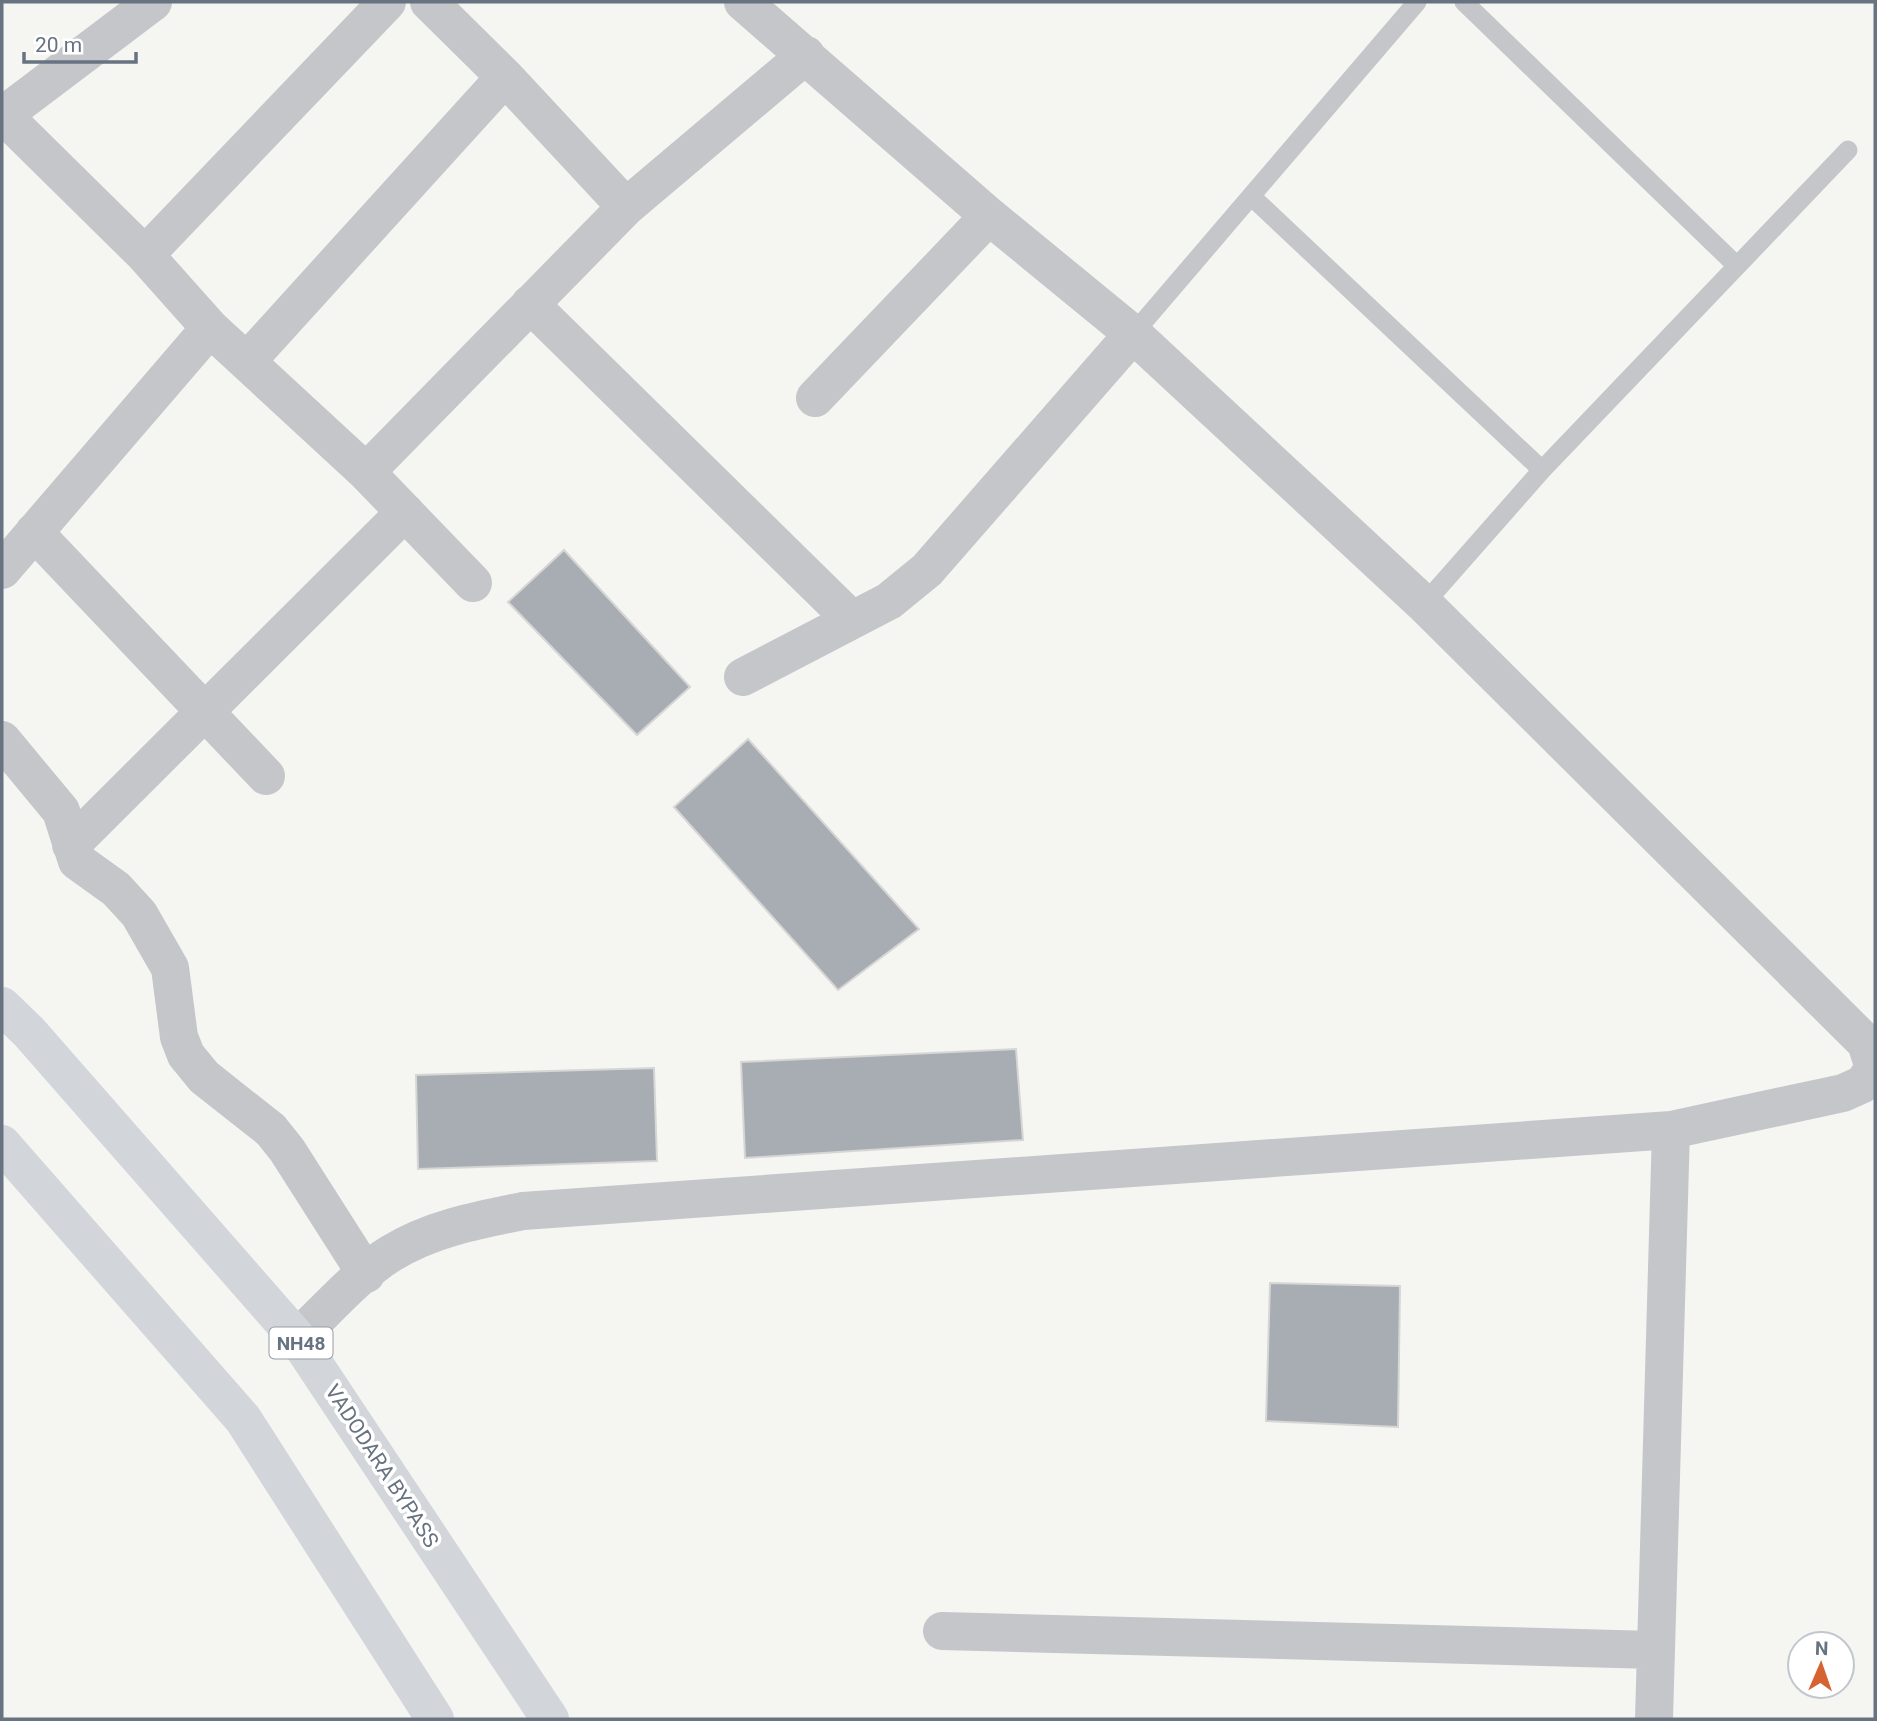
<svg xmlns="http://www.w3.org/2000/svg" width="1877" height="1721" viewBox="0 0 1877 1721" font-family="Roboto,sans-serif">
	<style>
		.building { fill: #a7adb3; stroke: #d6d7d5; stroke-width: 2 }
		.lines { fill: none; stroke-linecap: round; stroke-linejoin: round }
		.service { stroke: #c4c6ca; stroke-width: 19 }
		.minor { stroke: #c4c6ca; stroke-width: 38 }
		.trunk { stroke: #d2d6da; stroke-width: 38 }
		.labels { text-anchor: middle; stroke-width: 7; stroke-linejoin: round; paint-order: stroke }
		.shield { fill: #fff; stroke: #959da7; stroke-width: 2 }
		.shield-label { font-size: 19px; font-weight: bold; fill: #677381 }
		.street-label { font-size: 21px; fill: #677381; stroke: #fff }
	</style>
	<rect width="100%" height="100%" fill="#f5f5f2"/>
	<path class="building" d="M564 550 690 687 637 735 508 602Z
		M748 739 919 929 838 990 674 807Z
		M1016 1049 1023 1140 745 1158 741 1062Z
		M654 1068 657 1161 418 1169 416 1075Z
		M1270 1283 1400 1286 1398 1427 1266 1421Z"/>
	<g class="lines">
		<path class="service" d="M1464 2 1737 266
			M1251 196 1542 470
			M1133 334 1417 2
			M1424 604 1542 470 1848 150"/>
		<path class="minor" d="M429 2 505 77 626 207
			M3 115 145 255 210 328 366 472 626 207 806 55
			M2 116 153 2
			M145 255 387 2
			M530 304 852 620
			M248 360 505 77
			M815 398 989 216
			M366 472 473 583
			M34 532 266 776
			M2 570 210 328
			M743 677 889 601 927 570 1133 334
			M2 740 61 811 77 861 116 889 139 914 170 968 179 1037 186 1055 204 1077 271 1130 287 1150 366 1274
			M71 845 405 512
			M297 1338C324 1313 359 1273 390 1254 430 1229 477 1220 523 1211L1671 1130 1843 1093 1863 1084 1874 1068 1866 1043 1424 604 1133 334 989 216 743 2
			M942 1631 1654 1650
			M1654 1719 1671 1130"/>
		<path class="trunk" d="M2 1006 29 1032 297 1338 550 1719
			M2 1144 243 1419 435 1719"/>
	</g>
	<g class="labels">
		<rect class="shield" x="269.5" y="1327.5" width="63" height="31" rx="5"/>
		<g class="shield-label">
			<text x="301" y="1350">NH48</text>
		</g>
		<g class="street-label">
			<text transform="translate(382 1466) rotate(57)" y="7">VADODARA BYPASS</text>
		</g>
	</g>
	<rect width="1877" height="1721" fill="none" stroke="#677381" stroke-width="7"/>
	<g transform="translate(1821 1665) rotate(2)"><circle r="33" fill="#ffffff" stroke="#c2c7cd" stroke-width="2"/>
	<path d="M0-5L12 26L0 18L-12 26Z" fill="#d56432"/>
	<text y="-10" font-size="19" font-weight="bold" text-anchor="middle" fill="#677381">N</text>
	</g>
	<path d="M24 52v10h112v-10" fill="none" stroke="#677381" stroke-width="3.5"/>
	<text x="35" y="52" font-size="21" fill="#677381" stroke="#ffffff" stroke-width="5" paint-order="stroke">20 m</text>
</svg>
